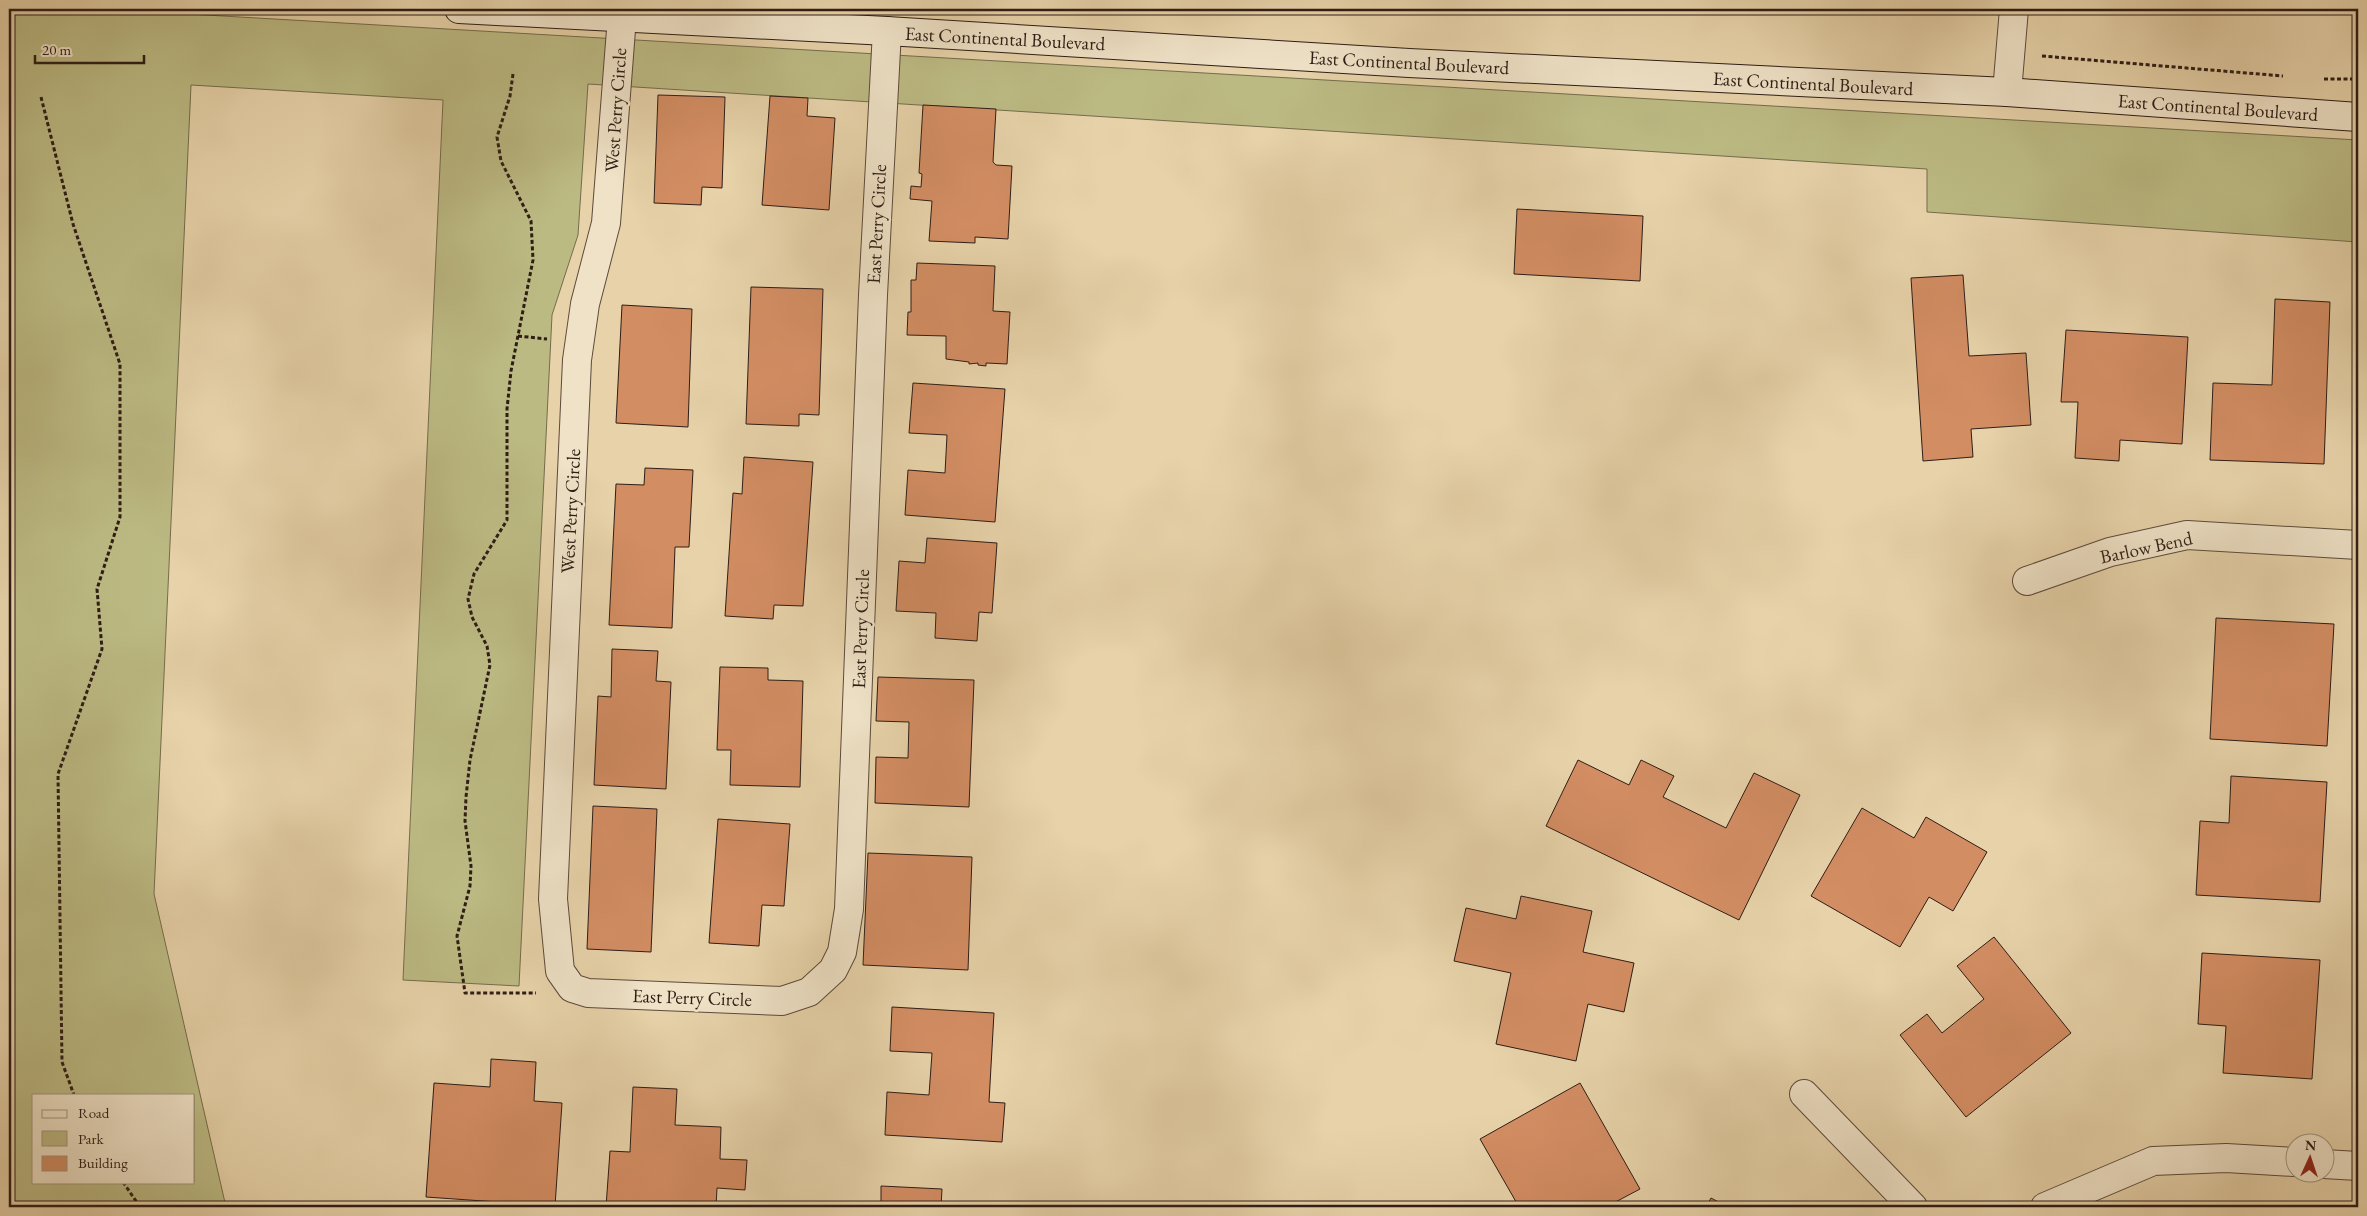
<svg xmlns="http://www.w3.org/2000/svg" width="2367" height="1216" viewBox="0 0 2367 1216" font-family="'EB Garamond',serif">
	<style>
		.green { fill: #bcba83; stroke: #756c4c; fill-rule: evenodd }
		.building { fill: #d38d63; stroke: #2e1d16 }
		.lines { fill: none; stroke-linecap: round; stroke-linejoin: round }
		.minor-casing { stroke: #5c4a3b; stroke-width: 30 }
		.secondary-casing { stroke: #2e1d16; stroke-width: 30 }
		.path { stroke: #2e1d16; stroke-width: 3; stroke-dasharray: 4 2.5; stroke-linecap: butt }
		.minor { stroke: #efe2c7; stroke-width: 28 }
		.secondary { stroke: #efe2c7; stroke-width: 28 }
		.labels { text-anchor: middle; stroke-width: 5; stroke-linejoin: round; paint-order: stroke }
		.street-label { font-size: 19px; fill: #2e1d16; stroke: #efe2c7 }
	</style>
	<rect width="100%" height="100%" fill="#e7d2a9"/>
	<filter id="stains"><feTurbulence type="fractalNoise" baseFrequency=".004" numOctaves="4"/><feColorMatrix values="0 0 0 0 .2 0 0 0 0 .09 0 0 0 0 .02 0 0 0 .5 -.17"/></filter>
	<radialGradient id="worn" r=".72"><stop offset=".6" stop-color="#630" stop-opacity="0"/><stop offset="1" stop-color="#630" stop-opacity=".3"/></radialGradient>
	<path class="green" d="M9 9H102L2358 140V242L1927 212V169L588 84 578 235 552 315 519 986 403 980 443 100 191 85 154 894 226 1207H9ZM34 1095H194V1182H34Z"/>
	<path class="building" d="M658 95 725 97 722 188 702 187 701 205 654 203Z
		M770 96 808 98 807 116 835 118 829 210 762 205Z
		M923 105 996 109 993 162 996 165 1012 166 1008 239 975 237V243L929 241 932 201 910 199 911 186 921 187 922 174 919 173Z
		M1517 209 1643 216 1640 281 1514 274Z
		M917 263 995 266 993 311 1010 312 1007 364 986 363V366L978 365V363L969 364V362L946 359V336L907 335 908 312H911V280H916Z
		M1963 275 1969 356 2026 353 2031 425 1971 429 1973 457 1923 461 1911 278Z
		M751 287 823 289 819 415 799 414V426L746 424Z
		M2275 299 2330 302 2324 464 2210 460 2213 383 2272 385Z
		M622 305 692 309 688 427 616 423Z
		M2066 330 2188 337 2182 444 2120 440 2119 461 2075 458 2078 402H2061Z
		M913 383 1005 389 995 522 905 515 908 470 945 473 947 435 909 433Z
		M744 457 813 462 803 606 774 605 773 619 725 616 733 493 742 494Z
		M645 468 693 470 689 547H675L672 628 609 625 616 484 644 485Z
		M927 538 997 543 992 613 979 612 977 641 935 638 936 613 896 611 899 561 925 563Z
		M2216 618 2334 624 2327 746 2210 739Z
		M612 649 658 651 656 681 671 682 666 789 594 785 598 696 611 697Z
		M720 667 768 668V680L803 681 800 787 730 785 731 750H717Z
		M878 677 974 680 969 807 875 803 876 757 908 758 909 722 876 721Z
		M1578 760 1629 785 1641 760 1674 776 1663 797 1726 828 1754 773 1800 795 1739 920 1546 826Z
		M2231 776 2327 782 2320 902 2196 895 2200 821 2229 823Z
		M593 806 657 809 651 952 587 949Z
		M1862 808 1914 838 1926 817 1987 852 1953 911 1929 897 1900 947 1811 896Z
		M718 819 790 824 784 906 762 905 759 946 709 943Z
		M868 853 972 857 968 970 863 965Z
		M1521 896 1592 911 1583 952 1634 963 1624 1012 1588 1004 1576 1061 1496 1044 1511 973 1454 961 1466 908 1516 919Z
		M1994 937 2071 1033 1966 1117 1900 1035 1927 1014 1942 1033 1984 999 1957 966Z
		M2202 953 2320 960 2312 1079 2223 1073 2226 1026 2198 1024Z
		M892 1007 994 1013 989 1102 1005 1103 1002 1142 885 1135 887 1092 929 1095 932 1053 890 1051Z
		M491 1059 536 1062 534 1101 562 1103 555 1206 426 1197 434 1083 490 1087Z
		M1580 1083 1640 1189 1606 1207H1519L1480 1139Z
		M633 1087 677 1089 675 1125 721 1127 720 1159 747 1160 745 1190 717 1188 716 1207H606L610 1151 630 1152Z
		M881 1186 942 1189 941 1207H881Z
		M1711 1198 1728 1207H1706Z"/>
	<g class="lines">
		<g class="minor-casing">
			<path id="minor" d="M622 17 606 223 585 304 577 360 553 899 560 971 572 988 588 993 782 1001 809 992 833 970 842 952 849 909 873 295 887 31
				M2007 92 2014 9
				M2027 581 2110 552 2187 535 2358 545
				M1804 1094 1913 1207
				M2324 1164 2358 1166
				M2045 1207 2153 1161 2226 1158 2294 1162"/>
		</g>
		<g class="secondary-casing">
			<path id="secondary" d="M459 9 887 31 1409 63 2007 92 2358 117"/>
		</g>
		<path class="path" d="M2042 56 2283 76
			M513 74 510 96 497 137 501 161 531 221 533 260 511 371 507 409V520L474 574 468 599 472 617 487 646 490 665 470 760 466 797 465 821 471 866 470 886 457 936 465 993H536
			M2324 79H2358
			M41 97 73 224 120 364V517L97 589 102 649 58 774 62 1062 74 1095
			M518 336 547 339
			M123 1182 140 1207"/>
		<use href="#minor" class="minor"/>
		<use href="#secondary" class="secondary"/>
	</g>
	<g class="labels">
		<g class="street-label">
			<text transform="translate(1005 38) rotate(3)" y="7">East Continental Boulevard</text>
			<text transform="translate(1409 62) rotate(3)" y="7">East Continental Boulevard</text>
			<text transform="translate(1813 83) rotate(3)" y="7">East Continental Boulevard</text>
			<text transform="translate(2218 107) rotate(4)" y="7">East Continental Boulevard</text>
			<text transform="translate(615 110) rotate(-86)" y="7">West Perry Circle</text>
			<text transform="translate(876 224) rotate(-87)" y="7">East Perry Circle</text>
			<text transform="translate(570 511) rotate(-87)" y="7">West Perry Circle</text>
			<text transform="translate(2146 547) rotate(-12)" y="7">Barlow Bend</text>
			<text transform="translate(860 629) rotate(-88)" y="7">East Perry Circle</text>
			<text transform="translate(692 997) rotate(2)" y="7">East Perry Circle</text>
		</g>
	</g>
	<rect width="2367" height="1216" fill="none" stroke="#e7d2a9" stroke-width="30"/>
	<rect x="10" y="10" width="2347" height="1196" fill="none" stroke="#2e1d16" stroke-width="2.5"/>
	<rect x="15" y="15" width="2337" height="1186" fill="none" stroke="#2e1d16"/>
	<rect x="32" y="1094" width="162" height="90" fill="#efe2c7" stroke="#a29380"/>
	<rect x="42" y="1110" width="25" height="8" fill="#efe2c7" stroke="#a29380"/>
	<text x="78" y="1118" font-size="15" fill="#2e1d16">Road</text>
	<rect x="42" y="1131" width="25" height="15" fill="#bcba83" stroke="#a29380"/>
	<text x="78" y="1144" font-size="15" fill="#2e1d16">Park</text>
	<rect x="42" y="1156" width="25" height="15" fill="#d38d63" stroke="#a29380"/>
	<text x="78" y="1168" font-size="15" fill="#2e1d16">Building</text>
	<g transform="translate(2310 1158) rotate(3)"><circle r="24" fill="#efe2c7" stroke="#a29380"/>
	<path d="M0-4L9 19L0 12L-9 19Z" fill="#8f2418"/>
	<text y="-8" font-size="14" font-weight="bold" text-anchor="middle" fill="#2e1d16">N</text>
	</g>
	<path d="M35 55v8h109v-8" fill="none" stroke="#2e1d16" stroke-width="2.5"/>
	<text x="42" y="55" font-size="15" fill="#2e1d16" stroke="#efe2c7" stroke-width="4" paint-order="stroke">20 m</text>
	<rect width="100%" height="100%" filter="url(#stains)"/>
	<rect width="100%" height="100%" fill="url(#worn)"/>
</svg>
